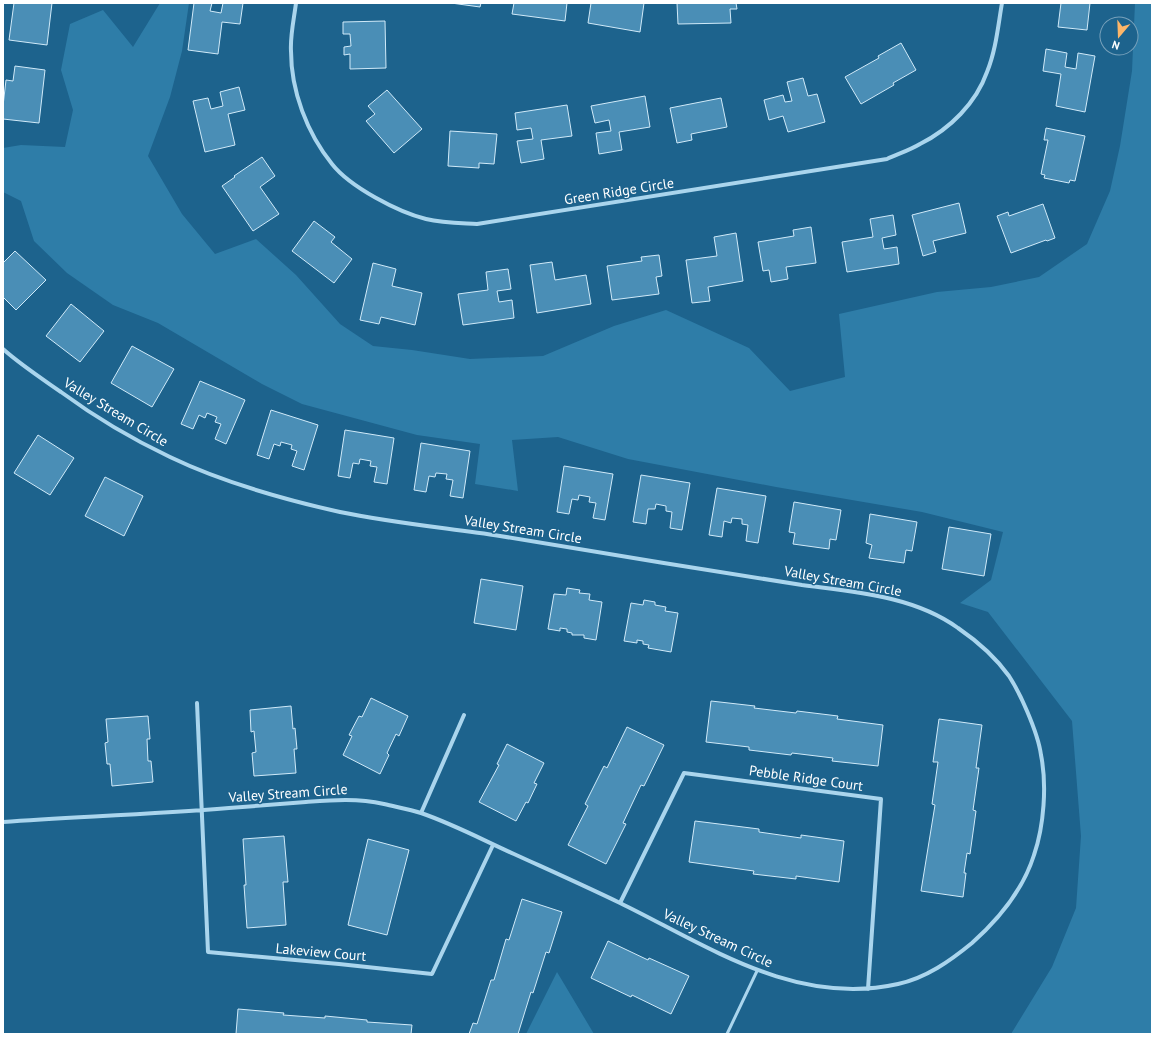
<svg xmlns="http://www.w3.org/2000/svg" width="1155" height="1037" viewBox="0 0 1155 1037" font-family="'PT Sans',sans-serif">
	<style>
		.green { fill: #2e7da8 }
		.building { fill: #4a8eb6; stroke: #d0eaf9 }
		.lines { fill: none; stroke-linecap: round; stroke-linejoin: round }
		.lane { stroke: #aad5ed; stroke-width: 3 }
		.street { stroke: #aad5ed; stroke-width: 4 }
		.labels { text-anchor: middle; stroke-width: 3; stroke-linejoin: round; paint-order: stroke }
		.street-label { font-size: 14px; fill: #fff; stroke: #1d638d }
	</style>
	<rect width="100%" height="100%" fill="#1d638d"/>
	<path class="green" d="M160 3H189L182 51 170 97 148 156 182 214 215 254 256 239 296 275 340 324 373 346 412 350 470 359 543 356 614 326 666 310 749 348 790 391 845 377 839 314 937 292 991 287 1039 277 1087 244 1110 191 1120 146 1132 71 1135 3H1152V1034H1011L1052 967 1076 908 1081 836 1072 721 988 612 960 603 991 580 1003 532 922 512 776 487 628 459 558 437 512 440 518 491 475 484 480 444 417 435 302 404 262 384 158 323 113 305 67 273 34 241 21 201 3 192V148L21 145 65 147 73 110 61 70 70 24 103 10 133 47Z
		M557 972 594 1034H526Z"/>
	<path class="building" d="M14 3H52L47 45 9 40Z
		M194 3H212L210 11 221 13 223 3H243L240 24 222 22 218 54 188 50Z
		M451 3H481L480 7Z
		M514 3H567L565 21 512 14Z
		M591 3H644L640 32 588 23Z
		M677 3H736L737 9H730L731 23 678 24Z
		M1061 3H1090L1087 30 1058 27Z
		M385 21 386 68 350 69V54L344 55V47L351 46 350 34H343V22Z
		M901 43 916 70 893 83 894 85 861 104 845 77 879 58 878 56Z
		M1046 49 1067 53 1065 67 1076 69 1078 53 1095 56 1085 112 1056 106 1061 74 1043 71Z
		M15 66 45 70 39 123 3 119V106L6 80 13 81Z
		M803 78 808 96 817 94 825 122 788 132 783 116 769 120 764 100 783 95 785 102 792 101 787 82Z
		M239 87 245 110 228 114 235 145 205 152 193 101 208 98 211 109 223 106 220 92Z
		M387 90 422 129 394 153 366 121 375 114 368 106Z
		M645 96 650 127 619 132 622 150 599 154 596 133 611 131 609 120 595 123 591 106Z
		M721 98 727 127 691 134 692 140 677 143 670 108Z
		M567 105 572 136 541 140 544 159 521 163 517 141 533 139 531 128 517 130 515 113Z
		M1046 128 1085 136 1075 181 1070 180 1069 183 1044 178 1045 175 1041 174 1048 140H1044Z
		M450 131 497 134 494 164 479 163V168L448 166Z
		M262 157 275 176 260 187 279 214 253 231 222 186 235 177 234 176Z
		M959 203 966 233 933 241 936 252 923 256 912 215Z
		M1043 204 1055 238 1047 241 1046 240 1011 253 997 216 1008 212 1009 216Z
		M893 215 896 235 882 238 884 249 897 247 899 264 847 272 842 242 873 237 870 219Z
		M314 221 335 237 331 242 352 259 334 283 292 251Z
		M811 227 816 263 786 267 788 279 771 282 769 270 763 271 758 242 794 236 793 230Z
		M736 233 743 281 708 287 710 301 692 303 686 260 717 256 714 237Z
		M15 251 46 280 16 310 3 297V263Z
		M659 255 662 276 656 277 659 294 612 300 607 266 642 261 641 257Z
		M552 262 555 280 586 275 591 304 537 313 530 265Z
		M373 263 396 269 392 286 422 293 415 325 381 317 379 324 360 320Z
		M508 269 511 289 497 291 499 302 512 300 514 318 463 325 458 294 488 290 486 272Z
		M71 304 104 331 80 362 46 336Z
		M132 346 174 369 152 407 111 383Z
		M200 381 245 400 226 444 215 439 221 424 215 422 217 417 207 413 205 418 199 415 193 429 181 424Z
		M271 410 318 425 304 470 292 466 297 451 291 449 292 445 281 442 280 446 274 444 269 459 257 455Z
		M345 430 394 438 387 484 374 482 377 467 370 466 371 461 360 459 359 464 353 463 350 478 338 476Z
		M38 435 74 458 50 495 14 473Z
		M421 443 470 451 463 498 450 496 453 480 446 479 447 474 436 473 435 477 429 476 426 492 414 490Z
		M564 466 613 474 605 520 593 518 596 503 589 502 590 497 579 495 578 500 572 499 569 514 557 512Z
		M641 475 690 483 682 530 670 528 672 512 666 511V506L656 504 655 509H648L646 524 633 522Z
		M105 477 143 496 124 536 85 516Z
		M717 488 766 496 758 543 746 541 748 525 742 524V519L732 518 731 523 724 521 722 537 709 535Z
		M794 502 841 510 836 540 830 539 829 549 793 544 795 533 789 532Z
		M870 514 917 522 912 551 906 550 904 563 869 558 872 545 866 543Z
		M949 527 991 534 984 576 942 569Z
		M481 579 523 586 516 630 474 623Z
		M567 588 580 590 579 593 590 594 589 600 602 602 596 640 584 638V635H572V633L567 632V629L560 628V631L548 629 554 594 566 595Z
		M644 600 655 602V605L666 607 665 611 678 613 671 652 648 648 649 645 643 644V641L637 640V643L624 641 631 603 643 605Z
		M371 698 408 716 399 736 396 734 387 753 389 755 380 774 343 755 352 736 349 735 359 716 362 717Z
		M711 701 755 706 754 708 796 713 797 711 838 716 837 719 883 725 878 766 832 761 833 758 792 753 791 755 749 750V747L706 742Z
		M291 706 293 729 295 728 297 749H294L296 773 254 776 252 753 256 752 254 731 251 732 250 710Z
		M148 716 150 739H147L148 761H151L153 782 112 786 110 764H107L105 743 108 742 106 719Z
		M939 719 982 725 976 768H979L973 810 976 811 970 854 967 853 964 873H966L963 897 921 891 935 805 932 804 938 762H933Z
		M627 727 664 745 644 786 641 785 623 823 626 824 606 864 568 845 588 806 585 804 604 766 607 768Z
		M507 744 544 763 534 783 537 784 528 803 526 802 516 821 479 802 499 765 497 764Z
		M695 821 759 829V832L801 838V835L844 841 839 882 796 876V879L753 874 754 871 689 862Z
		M284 836 288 882H283L286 925 247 928 244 885H246L243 839Z
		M368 839 409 850 387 935 348 925Z
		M522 899 562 912 549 953 546 952 533 993 531 992 518 1034H469L473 1023 477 1024 491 980H494L506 939 509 940Z
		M608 941 648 960 649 958 689 976 671 1014 632 995 631 997 591 978Z
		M238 1009 284 1013 283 1015 325 1018V1016L367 1020V1022L412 1025 411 1034H236Z"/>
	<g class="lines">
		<path class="lane" d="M727 1034 757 971"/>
		<path class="street" d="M296 3C294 19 290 36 291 51 291 91 307 133 332 164 350 187 398 212 426 219 443 223 460 223 477 224L887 159C898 154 910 150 920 144 950 129 976 103 987 72 996 50 998 26 1002 3
			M3 349C21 365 41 378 61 392 95 417 132 439 170 457 224 483 282 499 340 512 393 523 447 528 500 536 601 553 701 569 802 585 855 592 914 596 958 628 977 641 996 658 1009 676 1016 687 1022 699 1027 711 1033 725 1039 740 1041 755 1047 785 1044 826 1034 855 1023 890 999 919 972 943 950 961 926 978 898 984 795 1007 708 946 620 903 585 886 549 870 514 854 483 840 453 824 421 813 409 809 396 807 384 804 357 798 333 800 306 802 280 804 254 806 229 808 153 814 78 817 3 822
			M197 703 208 952 339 964 432 974 493 845
			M421 813 464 715
			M620 903 684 773 881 799 868 989"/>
	</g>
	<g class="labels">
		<g class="street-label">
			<text transform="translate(619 191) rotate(-9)" y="5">Green Ridge Circle</text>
			<text transform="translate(116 412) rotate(31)" y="5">Valley Stream Circle</text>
			<text transform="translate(523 529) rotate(9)" y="5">Valley Stream Circle</text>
			<text transform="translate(843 581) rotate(10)" y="5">Valley Stream Circle</text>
			<text transform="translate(806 778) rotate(8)" y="5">Pebble Ridge Court</text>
			<text transform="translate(288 793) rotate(-4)" y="5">Valley Stream Circle</text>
			<text transform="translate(718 938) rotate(25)" y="5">Valley Stream Circle</text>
			<text transform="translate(321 952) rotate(5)" y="5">Lakeview Court</text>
		</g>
	</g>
	<rect width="1155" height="1037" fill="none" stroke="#ffffff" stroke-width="8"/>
	<g transform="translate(1119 36) rotate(199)"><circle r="19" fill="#1d638d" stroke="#77a1bb"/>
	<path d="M0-3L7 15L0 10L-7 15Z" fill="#fcb669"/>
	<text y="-6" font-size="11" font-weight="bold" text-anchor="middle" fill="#ffffff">N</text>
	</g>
</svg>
